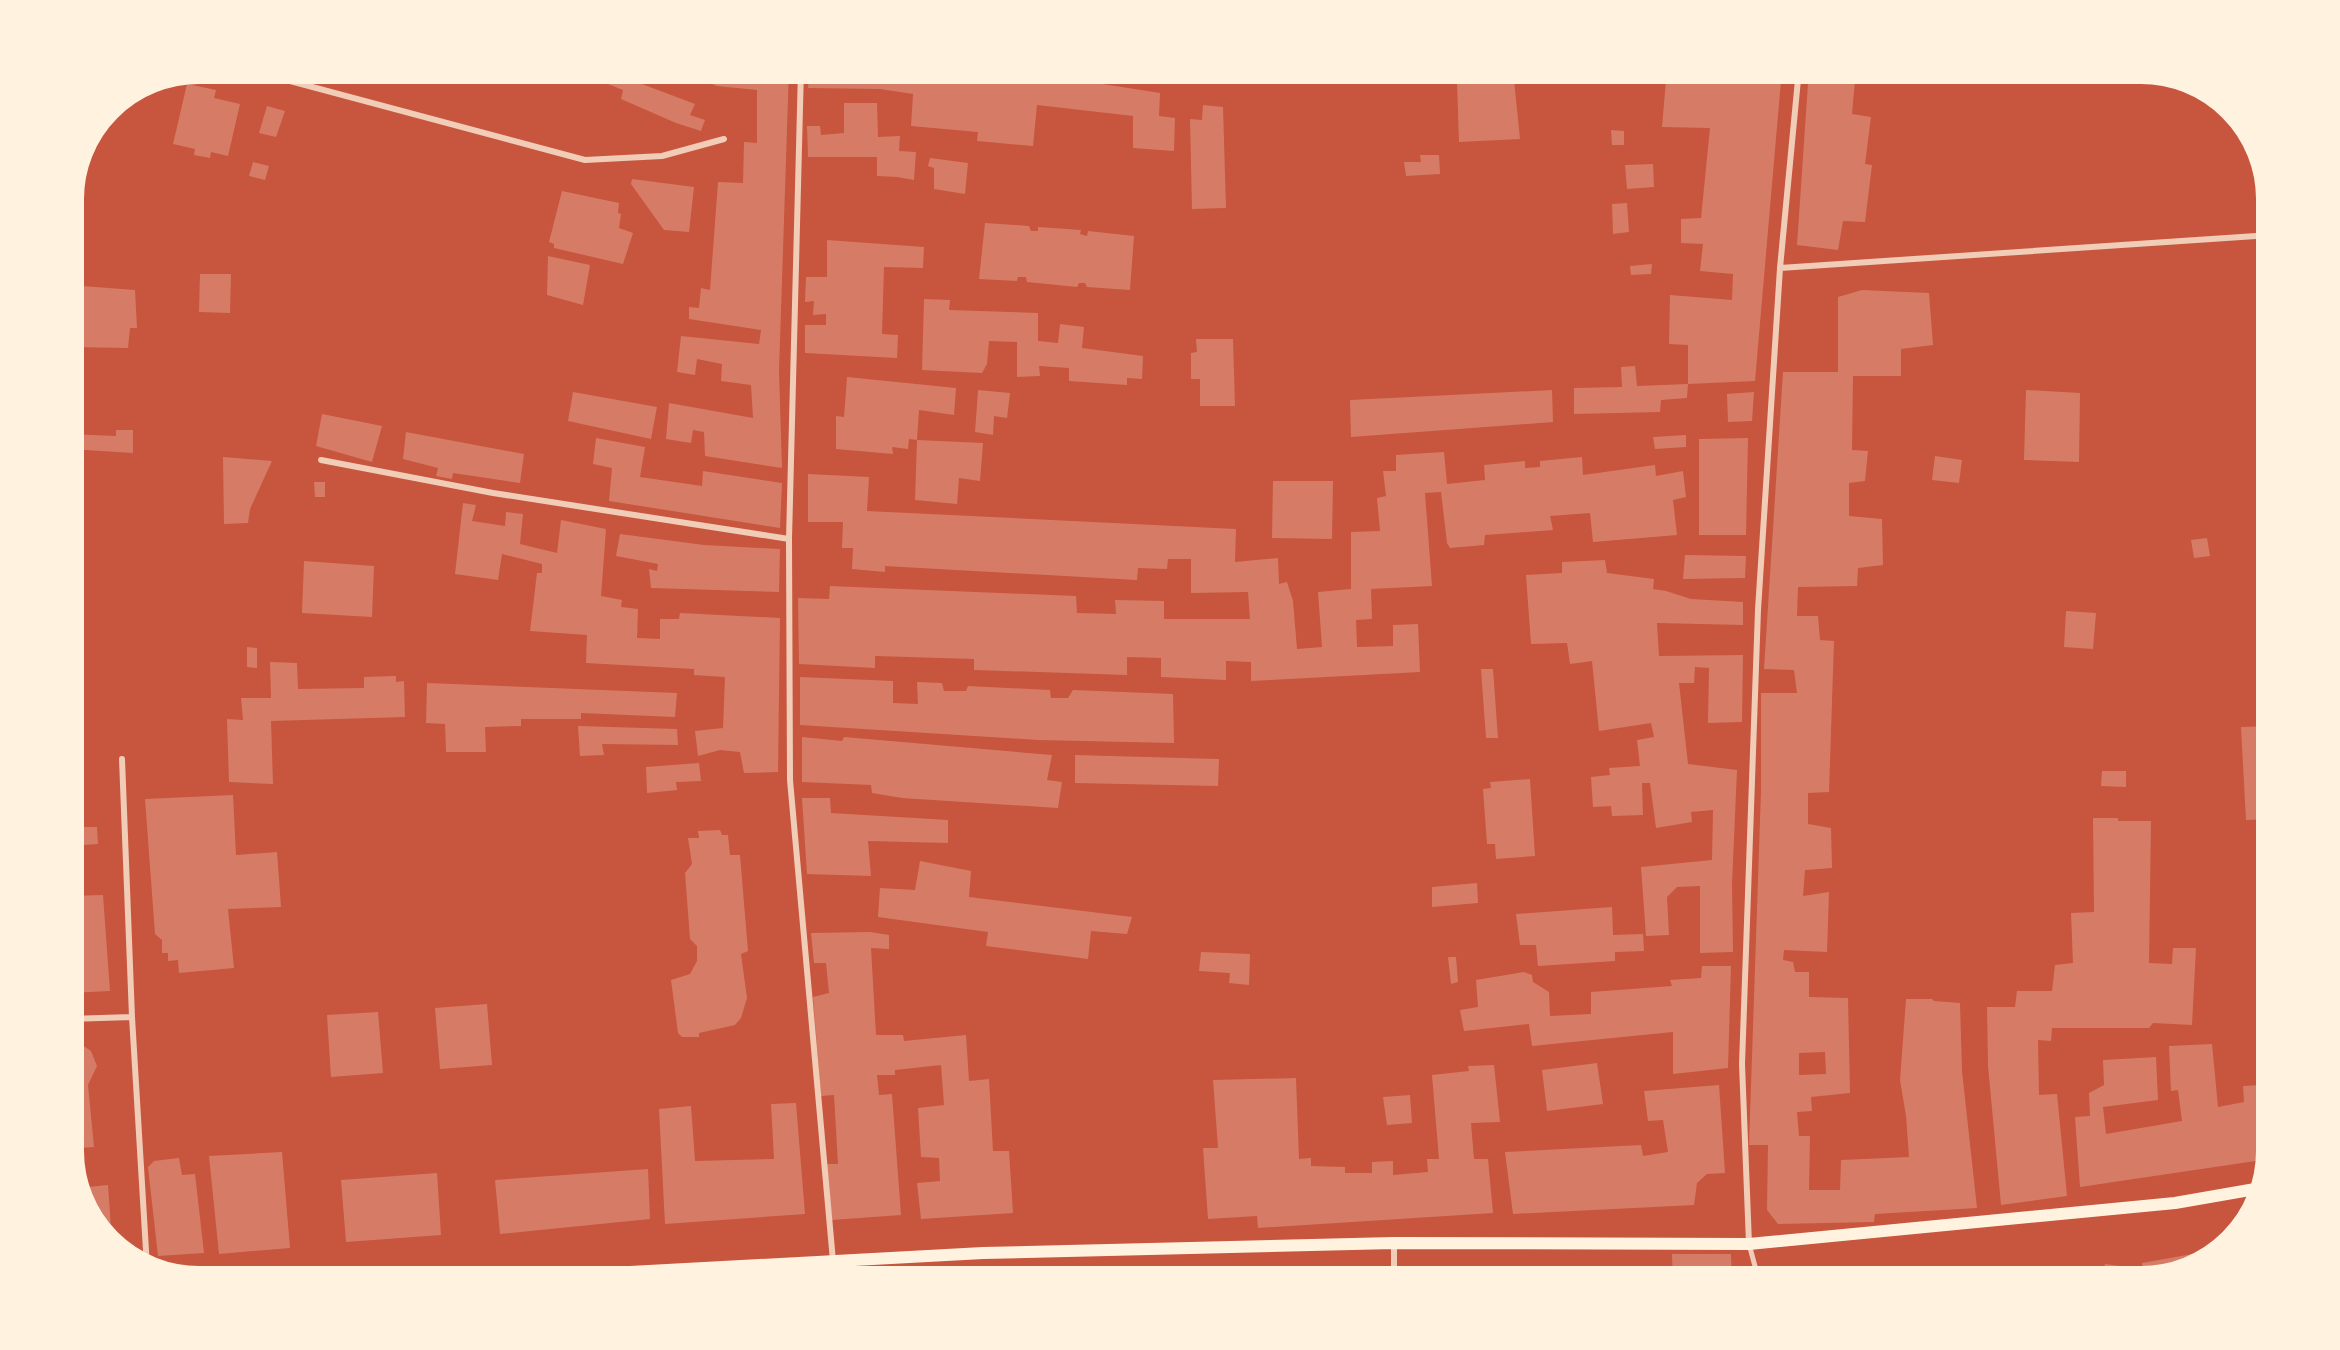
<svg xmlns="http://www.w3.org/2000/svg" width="2340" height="1350" viewBox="0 0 2340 1350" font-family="Manrope,sans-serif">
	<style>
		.building { fill: #d67c66; fill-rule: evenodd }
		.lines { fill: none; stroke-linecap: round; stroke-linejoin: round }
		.pedestrian { stroke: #f1ccb7; stroke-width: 5 }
		.minor { stroke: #f1ccb7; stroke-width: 6 }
		.secondary { stroke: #fff3e0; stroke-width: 12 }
		.rim { fill: none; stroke: #fff3e0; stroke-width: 8 }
	</style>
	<rect width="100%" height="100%" fill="#c8553d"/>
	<path class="building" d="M602 69 695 104 690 115 705 120 701 131 676 123 621 99 623 90 598 80Z
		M674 69H789L779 371 782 468 705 456 704 432 693 430 691 443 666 439 669 403 753 418 751 385 721 381 722 364 697 359 695 375 677 372 681 336 759 344 761 330 689 319V307L699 308 701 288 710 290 718 182 743 183 744 142 757 143V90L717 86Z
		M810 69H1036L1078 73 1077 80 1160 93 1159 116 1175 118 1174 151 1133 148V116L1037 105 1033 146 977 141 978 132 911 126 913 94 880 89 808 88Z
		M1601 69H1782L1755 381 1688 384V345L1669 344 1670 295 1732 300 1733 274 1700 271 1703 244 1681 243V219L1701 218 1710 128 1662 127 1666 80 1632 74 1602 75Z
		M1809 69H1856L1852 114 1871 117 1865 164 1872 165 1865 222 1843 221 1838 250 1797 245Z
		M1920 69H1947V77L1920 76Z
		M1514 80 1520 139 1459 142 1457 83Z
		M187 84 216 90 214 98 240 104 228 156 211 152 210 158 194 155 195 149 173 144Z
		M844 103H877L878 137 900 136 899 151 916 152 914 180 897 177 877 176V157H808L807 126H820L821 135 844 133Z
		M1203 105 1223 107 1226 208 1192 209 1190 119 1202 120Z
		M267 106 285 111 276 137 259 133Z
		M1611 130 1624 131V145H1612Z
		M1420 155H1439L1440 174 1406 176 1404 162H1421Z
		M930 158 968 163 965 194 934 189V168L928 166Z
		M253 162 269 166 265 180 249 176Z
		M1653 164 1654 187 1627 189 1625 165Z
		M632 179 694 187 689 232 664 230 631 184Z
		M562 191 619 203 618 213 621 214 619 228 633 233 623 264 554 248V244L549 242Z
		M1627 203 1629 232 1613 234 1612 204Z
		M985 223 1029 226 1031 231H1038V227L1081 230 1080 234 1087 236 1088 231 1134 236 1130 290 1087 287 1085 283H1079L1077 287 1027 282 1026 277H1018L1017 281 979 279Z
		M827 240 924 247 923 268 884 267 882 334 898 335 897 358 805 353V325H826V314L813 315 814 301 805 302 806 277H827Z
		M548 256 590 265 583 305 547 295Z
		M1652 264 1651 274 1631 275 1630 266Z
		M200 274H231L230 313 199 312Z
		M69 285 135 290 137 328H130L128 348 69 347Z
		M1862 290 1929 293 1933 345 1901 349V376H1853L1852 450 1868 451 1865 481 1849 483V516L1882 519 1883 565 1858 568 1857 586 1798 587 1797 616H1818L1820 640 1834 641 1829 792 1808 793V824L1831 828 1832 868 1805 870 1803 896 1829 892 1827 952 1784 950 1783 960 1793 962 1795 972H1809V997L1848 998 1850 1093 1811 1097 1812 1111 1797 1112 1799 1136H1810L1809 1190H1840L1841 1160 1909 1157 1906 1116 1900 1080 1906 999H1932L1934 1001 1960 1003 1962 1071 1977 1208 1875 1214 1874 1222 1778 1224 1767 1210 1768 1145H1749L1761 791V693H1797L1794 670 1764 669 1783 372H1838V297ZM1825 1052 1826 1074 1799 1075V1053Z
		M924 299 950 300 949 310 1038 313V341L1058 343 1060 324 1084 327 1082 348 1143 356 1142 379 1127 378V385L1069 381V368L1039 366 1040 376 1017 377V342L989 341 987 364 982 373 922 370Z
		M1196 339H1233L1235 406H1200V379H1191V353L1197 352Z
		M1635 366 1637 386 1688 384 1687 398 1661 400 1660 412 1574 414V388L1622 387 1621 367Z
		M847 377 956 388 954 415 919 410 917 440 909 439 908 449 892 447 893 454 836 449V416L844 417Z
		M978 390 1010 393 1007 418 994 416 993 435 975 432Z
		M1552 390 1553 422 1351 437 1350 400Z
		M2026 390 2080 393 2079 462 2024 460Z
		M573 392 657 407 651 439 568 421Z
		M1754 392 1752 421 1728 422 1727 394Z
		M322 414 382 426 372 462 316 446Z
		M116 430H133V453L69 449V434L116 436Z
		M406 432 524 454 520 483 453 473 452 479 436 476 438 468 403 459Z
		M1686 435V447L1655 449 1653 437Z
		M596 438 645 447 640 477 702 486 703 471 782 483 780 528 609 501 612 468 593 464Z
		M1748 438 1746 535H1699V439Z
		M917 440 983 443 980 481 959 478 957 504 915 500Z
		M1444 452 1447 484 1485 480 1484 465 1525 461V468L1540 467V461L1582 457 1583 475 1655 465 1656 476 1683 471 1686 497 1673 500 1677 535 1593 542 1590 513 1550 516 1553 530 1485 535 1484 545 1450 548 1447 543 1441 492 1425 493 1432 586 1371 589 1372 619 1356 620 1357 647 1393 646V625L1418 624 1420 672 1251 681V662L1226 661V680L1161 677V658L1127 657V675L974 670V659L875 656V668L799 664 798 598 829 599 830 586 1076 596 1077 613 1116 614 1115 600 1164 601V619H1250L1248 592 1191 593V559H1168L1167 569 1138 568 1137 580 885 566V572L852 569 853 548H842L843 522H808V474L869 477 867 511 1236 529 1235 562 1278 558 1279 584 1287 582 1293 601 1297 649 1322 647 1318 592 1351 589V532L1380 531 1377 498 1386 496 1383 471H1396V455Z
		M1935 456 1962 460 1959 483 1932 480Z
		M223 457 272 461 250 509 248 523 224 524Z
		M1273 481H1333L1332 539 1272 538Z
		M314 482H325V497H315Z
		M463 503 476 505 472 521 505 526 506 512 523 514 520 544 557 553 561 520 606 529 601 596 622 600 621 607 638 609 637 638 660 639V619H679L680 613 780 618 778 772 744 773 740 752 720 750 698 756 695 731 723 728 725 677 694 675V669L586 663 587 635 530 631 537 573H542V564L502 554 498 580 455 574Z
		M620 534 704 545 780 549 779 592 651 588 649 569 657 571 658 564 616 556Z
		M2207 538 2210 556 2194 558 2191 540Z
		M1685 555 1746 556 1745 578 1683 579Z
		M1605 560 1607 573 1654 579 1653 589 1666 591 1691 599 1743 602V625L1657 623 1659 656 1743 655 1742 722 1708 723 1709 668 1695 667 1694 683H1679L1688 764 1737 770 1732 884 1733 952 1700 953V886L1677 887 1667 897 1669 935 1646 936 1641 867 1712 860 1713 810 1691 812 1692 822 1656 828 1650 783H1642L1643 815 1612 816 1611 806 1593 807 1591 777 1610 775 1609 768 1640 766 1637 740 1654 737 1651 723 1599 731 1592 661 1570 664 1567 643 1531 644 1526 575 1562 573V562Z
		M304 561 374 566 372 617 302 613Z
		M2066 611 2096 613 2093 649 2064 647Z
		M247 647 257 648V668L247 667Z
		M270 662 297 663 298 689 364 688V677L396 676V682L404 681 405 717 271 721 273 784 229 782 227 719 243 720 241 698H271Z
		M1481 669H1493L1498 738H1486Z
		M800 677 893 681V703L918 704 917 682 942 683 944 691H966L968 686 1050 690 1051 698H1068L1073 690 1173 694 1174 743 1038 740 800 725Z
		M427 683 677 693 675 717 581 713V719H521V726L485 727 486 752H446L445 724 426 723Z
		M578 726 677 729 678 745 602 744 604 755 580 756Z
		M2271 726V819L2246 820 2241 727Z
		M802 737 842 741 844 737 1052 755 1047 780 1062 782 1058 808 902 798 872 793 871 785 802 782Z
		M1075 755 1219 759 1218 786 1075 783Z
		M699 763 701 781 676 782 677 790 647 793 646 767Z
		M2102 771H2126V787L2101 786Z
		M1530 779 1535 856 1496 859 1495 844H1487L1483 789 1491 788 1490 782Z
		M233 795 236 855 277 852 281 907 228 909 234 968 179 973 178 960 168 961V953H162V940L155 934 145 799Z
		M802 798H830L831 813 948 820V843L868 841 871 876 807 874Z
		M69 800H80L83 827H97L98 844 69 846Z
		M2093 818H2118V821H2151L2149 963 2172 964 2173 948H2196L2192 1025 2153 1023 2149 1028H2052L2051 1041 2038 1040 2039 1095 2057 1094 2067 1196 2001 1205 1988 1066 1987 1007H2015L2017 991H2052L2055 965 2073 963 2071 913 2094 912Z
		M720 830 722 835H728L730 855H740L748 951 741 954 747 998 741 1018 735 1025 699 1033V1037H682L678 1033 671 980 690 974 697 961V946L690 939 685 873 692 864 688 838H699L698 831Z
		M920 861 971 871 969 897 1132 917 1127 934 1091 931 1088 959 986 946 988 932 878 917 880 888 915 890Z
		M1477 883 1478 903 1432 907V887Z
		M103 895 110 991 69 993V896Z
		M1612 907 1613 935 1643 934 1644 951 1615 952V961L1538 966 1536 945H1520L1516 914Z
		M870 932 889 935V949L871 948 876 1035H903L904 1041 966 1035 969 1081 989 1079 993 1151H1009L1013 1213 921 1219 917 1183 940 1181 939 1158 921 1157 918 1108 944 1105 941 1065 895 1070V1075H877L879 1095 892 1094 901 1215 832 1220 826 1164H838L834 1095 821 1096 813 997 829 993 826 963H814L811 933Z
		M1201 952 1250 954 1249 985 1229 983 1230 973 1199 971Z
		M1448 957H1456L1458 982 1451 984Z
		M1702 966H1731L1728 1068 1673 1074V1032L1532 1046 1529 1024 1464 1031 1460 1010 1478 1007 1476 980 1524 972 1532 975 1533 982 1549 992 1550 1016 1591 1014V992L1672 986 1670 980 1701 978Z
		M487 1004 492 1065 440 1069 435 1008Z
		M378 1012 383 1073 331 1077 327 1015Z
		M69 1043H79L91 1051 97 1066 88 1085 94 1147 69 1149Z
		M2212 1044 2218 1107 2244 1102 2243 1086 2261 1085 2263 1108H2271V1152L2269 1159 2080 1187 2075 1117 2090 1116 2089 1093 2104 1085 2103 1060 2156 1057 2158 1100 2103 1107 2106 1134 2182 1121 2178 1090 2171 1091 2169 1046Z
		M1597 1063 1603 1104 1547 1111 1542 1070Z
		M1494 1065 1500 1122 1471 1123 1474 1159H1488L1493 1213 1258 1228 1257 1216 1208 1219 1203 1148H1218L1213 1080 1296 1078 1299 1159 1311 1158V1166L1345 1167V1173H1372V1162L1393 1161V1175L1428 1172 1427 1159H1439L1432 1075 1469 1071 1468 1066Z
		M1719 1085 1725 1173 1707 1174 1697 1183 1694 1205 1513 1214 1505 1152 1641 1145 1643 1156 1668 1152 1663 1120 1648 1121 1644 1091Z
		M1410 1095 1412 1123 1387 1125 1383 1097Z
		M796 1103 805 1214 665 1224 659 1109 691 1106 695 1161 774 1159 771 1104Z
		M282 1152 290 1248 219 1254 209 1156Z
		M179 1158 182 1175 195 1174 204 1253 158 1256 148 1167 154 1161Z
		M648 1169 650 1219 500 1234 495 1180Z
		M437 1173 441 1235 346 1242 341 1180Z
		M108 1185 112 1242 87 1216 78 1188Z
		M2209 1251 2213 1257 2206 1263 2142 1281H2067L2081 1276V1269L2103 1271 2105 1264 2143 1269 2142 1263Z
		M1672 1254H1731L1732 1281H1673Z"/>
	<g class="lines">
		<path class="pedestrian" d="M1749 1244 1759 1281"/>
		<path class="minor" d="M245 69 585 160 662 156 724 139
			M801 69 789 539 790 780 833 1261
			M1780 268 2271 235
			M321 460 493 493 789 539
			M122 759 132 1017 147 1267
			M69 1019 132 1017
			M1749 1244 1742 1064 1758 610 1780 268 1799 69
			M1394 1281V1244"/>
		<path class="secondary" d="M463 1281 983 1253 1394 1243 1749 1244 2175 1203 2261 1188
			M806 1281V1263"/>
	</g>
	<path d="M0 0H2340V1350H0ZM199 80H2141A119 119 0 0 1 2260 199V1151A119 119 0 0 1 2141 1270H199A119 119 0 0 1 80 1151V199A119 119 0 0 1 199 80Z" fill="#fff3e0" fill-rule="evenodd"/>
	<path class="rim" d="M199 80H2141A119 119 0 0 1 2260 199V1151A119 119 0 0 1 2141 1270H199A119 119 0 0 1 80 1151V199A119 119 0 0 1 199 80Z"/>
</svg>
